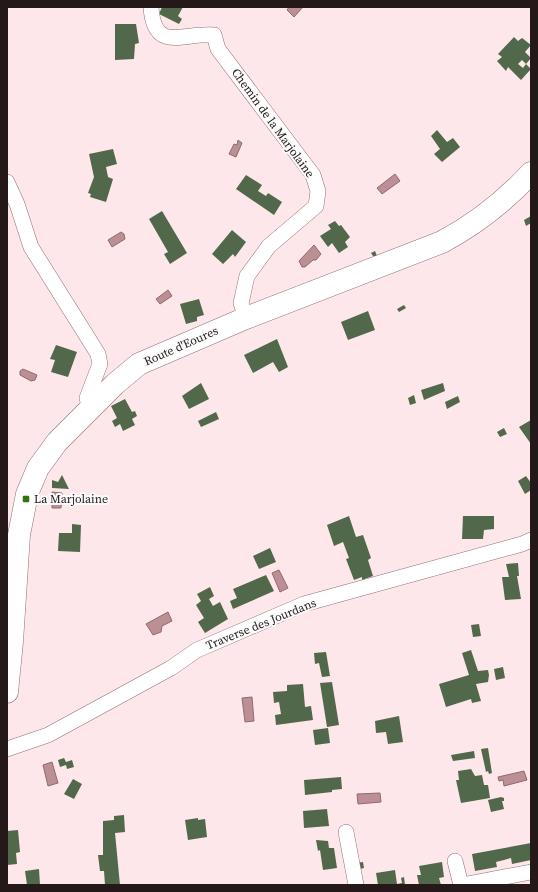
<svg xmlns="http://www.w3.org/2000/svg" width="538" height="892" viewBox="0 0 538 892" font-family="'Source Serif 4',serif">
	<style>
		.water { fill: #bc8f95; stroke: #8e6b70 }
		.building { fill: #52684a }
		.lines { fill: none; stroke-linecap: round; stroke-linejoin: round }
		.street-casing { stroke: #907074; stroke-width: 16 }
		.secondary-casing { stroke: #907074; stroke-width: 23 }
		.street { stroke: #fff; stroke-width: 15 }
		.secondary { stroke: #fff; stroke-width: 22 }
		.poi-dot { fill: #33730d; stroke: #fbfbfb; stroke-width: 1.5 }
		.labels { text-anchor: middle; stroke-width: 4; stroke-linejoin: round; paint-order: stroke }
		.street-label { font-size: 12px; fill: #241819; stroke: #fbfbfb }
		.poi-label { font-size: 12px; fill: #241819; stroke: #fbfbfb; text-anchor: start }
	</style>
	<rect width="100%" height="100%" fill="#fee7ea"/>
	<path class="water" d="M289 7H303L294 17 287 10Z
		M238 140 242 143 236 157 229 154 234 144 237 145Z
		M395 174 400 181 382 194 377 188Z
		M121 232 124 234 125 239 112 247 108 240Z
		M314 245 321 254 316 260H313L305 267H302L299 261Z
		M168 290 172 296 160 304 156 299Z
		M23 369 37 375 35 380 31 381 20 375V371Z
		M52 492 62 493 61 508H52Z
		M279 570 288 588 280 592 272 573Z
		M168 612 172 621 162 626 161 632 153 635 146 624Z
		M252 697 254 721 245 722 242 698Z
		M52 762 58 783 48 786 43 765Z
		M524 771 527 780 504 786 503 780 499 781 498 777Z
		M380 793 381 802 358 804 357 794Z"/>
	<path class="building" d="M162 7H183L178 16 182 19 179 24 159 14Z
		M115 24H136L139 43 135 44 134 59 115 60Z
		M514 37 518 41 522 38 531 45 525 52 531 58 526 64 522 60 518 64 523 68 526 64 531 69 521 80 508 67 506 71 497 61 502 57 498 54Z
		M437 130 447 142 453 138 460 147 442 162 434 154 440 149 431 136Z
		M113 149 117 164 106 167 108 177 113 179 106 202 90 197 91 194 88 193 94 177 89 154Z
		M246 175 262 185 258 191 266 196 268 193 282 202 274 215 236 189Z
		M162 211 187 253 170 264 164 254 168 252 149 219Z
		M531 216V223L526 226 524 220Z
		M335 221 339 226 341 225 350 237 345 242 348 247 339 253 332 243 328 247 320 236 331 229 328 225Z
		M232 230 246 242 235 257 233 254 223 264 212 254Z
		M375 251 377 256H373L371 253Z
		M199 299 204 315 197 317V321L186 324 180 304Z
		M404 305 406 308 399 312 397 309Z
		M368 311 375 330 348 340 341 322Z
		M277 339 288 367 279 372 273 362 253 373 244 355Z
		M56 345 77 352 68 377 51 372 55 360 50 359Z
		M201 383 209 399 189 409 182 396Z
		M443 383 445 391 424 400 421 390Z
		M414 395 416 403 410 405 408 398Z
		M458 396 460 402 447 409 445 402Z
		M125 399 132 412 135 411 137 416 132 419 135 425 123 431 120 424 115 427 112 421 117 418 111 406Z
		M216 412 219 419 201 427 198 421Z
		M531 420V444L519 427Z
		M504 428 507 434 500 437 497 432Z
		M62 475 69 489 52 488V480L58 482Z
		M526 476 531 483V490L525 494 518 481Z
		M349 516 356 537 363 535 371 558 368 560 373 576 362 580V577L354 580 346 559 349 558 343 542 334 546 327 525Z
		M463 516H494V529L484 530 483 539H462Z
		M72 524 81 525 80 552 58 551 59 533H72Z
		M270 548 276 562 259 569 253 556Z
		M518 563 519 576H517L521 599 505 600 502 577H509L506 564Z
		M266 575 274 591 233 609 230 601 237 598 233 589Z
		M210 587 214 596 209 599 213 606 220 602 228 619 205 633 198 622 204 618 196 605 201 601 197 594Z
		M479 624 481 636 473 637 471 625Z
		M471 650 478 671 488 670 489 675 488 682 476 684 481 701 472 703 471 699 446 707 439 684 469 675 462 653Z
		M326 652 330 676 322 677 319 663 315 664 314 653Z
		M503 667 505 678 496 680 494 669Z
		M332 682 339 725 327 727 320 683Z
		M303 684 305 707 311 706 313 720 276 725 275 715 281 714 279 702 274 703 273 692 287 691V685Z
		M399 716 403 742 388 744 386 732 376 733 375 721Z
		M328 728 330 743 315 745 313 730Z
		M488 748 492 773 489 774 488 771 486 772 481 749Z
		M474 751 475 758 453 761 451 755Z
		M64 758 66 762 72 760 74 767 67 769 66 765 60 767 58 760Z
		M471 769 475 776 482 775 484 785H488L490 798 461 803 456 780H459L458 771Z
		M341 777 342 789 332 790V792L305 795 304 780Z
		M73 779 82 784 74 799 64 794Z
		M501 797 504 798V801H502L504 809 491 812 488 800Z
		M327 809 329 826 304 828 303 811Z
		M124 815 125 832 115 833 120 885H105L104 871H100L98 855H103V821L114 820V816Z
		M198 818V820L205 819 207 837 188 840 185 820Z
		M18 830 20 852 16 853 17 864 7 865V831Z
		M316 840 328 841 329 848H334L337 868 323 870 320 850 318 851Z
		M531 843V860L512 864 511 858 504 860 496 862 497 867 475 871 472 854Z
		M363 862 364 868 356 870 355 863Z
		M442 862 444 877 439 878 441 885H419L417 875H421L419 866Z
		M39 869 40 885H27L25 871Z
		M395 870 397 884 402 883 401 878 404 877 405 885H378L376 873Z"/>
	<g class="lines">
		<g class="street-casing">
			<path id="street" d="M151 7C154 54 184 32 214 35L218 49 313 175 318 191 316 206 269 246 247 276 241 303 246 318
				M7 182 17 204 31 247 98 354 100 364 87 398 90 409
				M7 749 48 735 171 668 197 650 304 604 522 544 531 540
				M346 832 356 885
				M455 861 461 885
				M462 885 531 872"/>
		</g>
		<g class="secondary-casing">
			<path id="secondary" d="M7 692 12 642 19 535 27 494 38 468 57 442 115 384 139 364 246 318 442 242C476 224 505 201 531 173"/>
		</g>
		<use href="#street" class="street"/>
		<use href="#secondary" class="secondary"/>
	</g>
	<rect class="poi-dot" x="22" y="495" width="8" height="8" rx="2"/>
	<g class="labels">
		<g class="street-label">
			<text transform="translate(273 123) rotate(54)" y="4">Chemin de la Marjolaine</text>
			<text transform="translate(181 346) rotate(-24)" y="4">Route d'Eoures</text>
			<text transform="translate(261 624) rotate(-22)" y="4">Traverse des Jourdans</text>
		</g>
		<g class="poi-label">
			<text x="34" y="503">La Marjolaine</text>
		</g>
	</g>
	<rect width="538" height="892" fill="none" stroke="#241819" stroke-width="16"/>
</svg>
